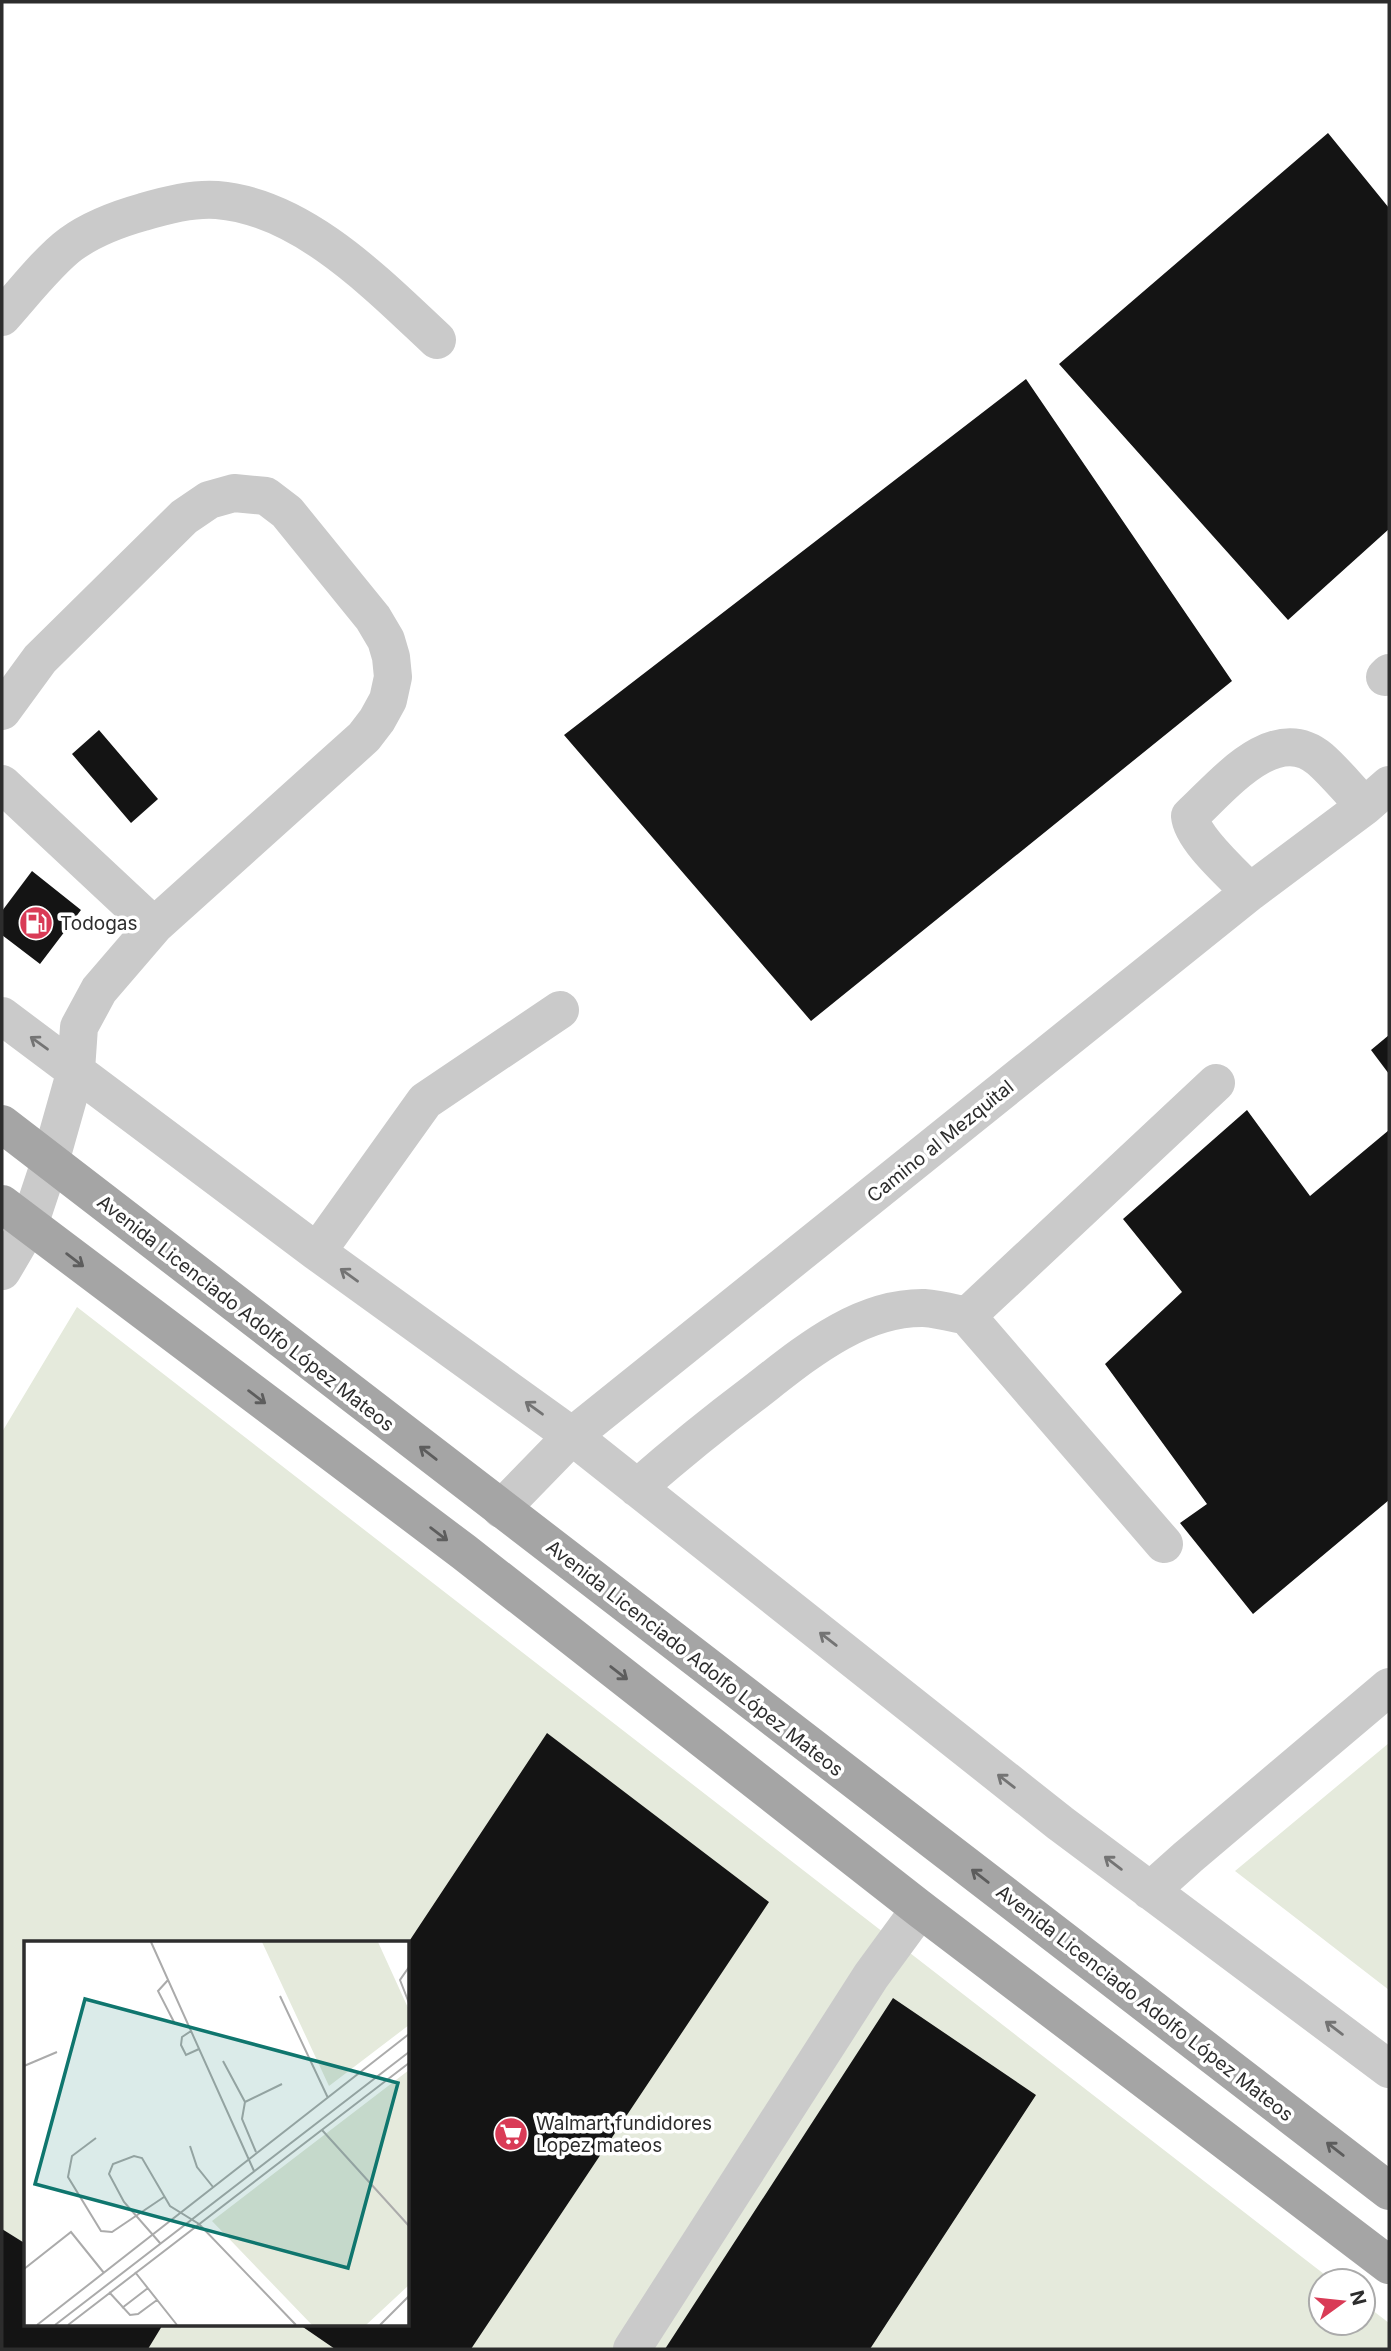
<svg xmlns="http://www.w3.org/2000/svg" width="1391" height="2351" viewBox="0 0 1391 2351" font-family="Inter,sans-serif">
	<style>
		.green { fill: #e5eadc; fill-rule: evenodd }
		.building { fill: #141414 }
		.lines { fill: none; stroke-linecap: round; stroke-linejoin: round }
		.minor { stroke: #cacaca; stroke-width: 38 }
		.major { stroke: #a5a5a5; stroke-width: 38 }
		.oneway { stroke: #747474 }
		.oneway2 { stroke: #5d5d5d }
		.labels { text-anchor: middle; stroke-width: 7; stroke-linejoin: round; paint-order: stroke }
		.poi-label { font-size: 19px; fill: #2d2d2d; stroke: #fff; text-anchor: start }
		.street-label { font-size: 19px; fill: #2d2d2d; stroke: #fff }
		.inset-road { fill: none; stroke: #ababab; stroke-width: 2 }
		.view { fill: #0f766e; fill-opacity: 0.15; stroke: #0f766e; stroke-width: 3.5 }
		.inset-edge { fill: none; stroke: #2d2d2d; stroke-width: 3.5 }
	</style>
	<rect width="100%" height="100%" fill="#fff"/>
	<path class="green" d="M77 1307 1333 2281H1321V2323H1363V2303L1389 2323V2349H2V1432ZM26 1943H408V2325H26Z
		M1389 1743V1990L1235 1871Z"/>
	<path class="building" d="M1328 133 1389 208V529L1288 620 1059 364Z
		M1026 379 1232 681 811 1021 564 735Z
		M99 730 158 799 131 823 72 754Z
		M32 871 81 910 40 964 2 935V911Z
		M1389 1035V1074L1371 1050Z
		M1247 1110 1310 1196 1389 1130V1500L1253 1614 1180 1523 1207 1504 1105 1364 1182 1292 1123 1219Z
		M547 1733 769 1902 471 2349H335L300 2325H408V1943Z
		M893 1998 1036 2095 870 2349H665Z
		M2 2229 26 2244V2325H160L162 2326 148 2349H2Z"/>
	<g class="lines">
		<path class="minor" d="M2 317C21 296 49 260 71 244 93 228 118 219 143 212 166 205 193 198 217 200 303 207 377 284 437 340
			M1385 677 1389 673
			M2 711 40 659 184 517 209 500 234 493 266 496 287 512 373 618 386 640 391 657 393 677 388 700 377 720 364 737 154 926 99 990 79 1027 76 1070 50 1162 29 1225 2 1271
			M2 784 154 926
			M1250 892C1234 875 1192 839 1190 816 1221 788 1274 720 1320 759 1336 773 1350 791 1365 806
			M2 1016 317 1252 572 1436 1060 1823 1389 2069
			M317 1252 425 1101 560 1010
			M967 1316 1216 1083
			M637 1488C675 1455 714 1423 754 1393 803 1355 858 1307 924 1308 939 1309 953 1313 967 1316L1164 1544
			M501 1509 572 1436 1250 892 1365 806 1389 785
			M1150 1891 1188 1857 1389 1687
			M632 2349 871 1976 920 1909"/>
		<path class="major" d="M2 1124 1389 2191
			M2 1204 464 1552 920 1909 1389 2265"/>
	</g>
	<defs><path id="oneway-shaft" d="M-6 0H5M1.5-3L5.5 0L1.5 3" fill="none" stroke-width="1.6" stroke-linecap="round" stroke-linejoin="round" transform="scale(1.75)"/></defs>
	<g class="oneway">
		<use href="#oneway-shaft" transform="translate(39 1043) rotate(-144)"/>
		<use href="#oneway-shaft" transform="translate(349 1275) rotate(-144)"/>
		<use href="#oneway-shaft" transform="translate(534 1408) rotate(-144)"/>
		<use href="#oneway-shaft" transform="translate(828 1639) rotate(-142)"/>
		<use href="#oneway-shaft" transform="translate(1006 1781) rotate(-142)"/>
		<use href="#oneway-shaft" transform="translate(1113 1863) rotate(-143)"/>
		<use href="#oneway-shaft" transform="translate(1334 2028) rotate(-143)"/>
	</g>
	<g class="oneway2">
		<use href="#oneway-shaft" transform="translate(75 1260) rotate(37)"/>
		<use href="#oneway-shaft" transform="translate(257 1397) rotate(37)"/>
		<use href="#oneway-shaft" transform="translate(428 1453) rotate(-142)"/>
		<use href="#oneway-shaft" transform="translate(439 1534) rotate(37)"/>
		<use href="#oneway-shaft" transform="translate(619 1673) rotate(38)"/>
		<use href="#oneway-shaft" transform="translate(980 1876) rotate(-142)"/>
		<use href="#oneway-shaft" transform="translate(1335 2149) rotate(-142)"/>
	</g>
	<defs>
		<g id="fuel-disc" transform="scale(1.75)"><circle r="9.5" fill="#d93b56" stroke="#fff"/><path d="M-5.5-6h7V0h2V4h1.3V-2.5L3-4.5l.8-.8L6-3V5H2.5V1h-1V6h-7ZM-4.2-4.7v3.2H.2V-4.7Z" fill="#fff"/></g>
		<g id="supermarket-disc" transform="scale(1.75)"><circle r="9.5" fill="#d93b56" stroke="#fff"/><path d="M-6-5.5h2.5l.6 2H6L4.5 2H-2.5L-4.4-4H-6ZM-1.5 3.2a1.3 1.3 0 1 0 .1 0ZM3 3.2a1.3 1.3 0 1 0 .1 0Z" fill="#fff"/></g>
	</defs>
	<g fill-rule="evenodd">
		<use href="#fuel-disc" x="36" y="923"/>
		<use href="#supermarket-disc" x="511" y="2134"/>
	</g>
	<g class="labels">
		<g class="poi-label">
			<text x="60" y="930">Todogas</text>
			<text x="536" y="2130">Walmart fundidores<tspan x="536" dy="22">Lopez mateos</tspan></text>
		</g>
		<g class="street-label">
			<text transform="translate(940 1141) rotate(-39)" y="7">Camino al Mezquital</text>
			<text transform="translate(246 1313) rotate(38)" y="7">Avenida Licenciado Adolfo López Mateos</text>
			<text transform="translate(695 1658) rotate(38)" y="7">Avenida Licenciado Adolfo López Mateos</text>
			<text transform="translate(1145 2003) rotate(38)" y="7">Avenida Licenciado Adolfo López Mateos</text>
		</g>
	</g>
	<g transform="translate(24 1941)">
		<rect width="385" height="385" fill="#fff"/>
		<path d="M238 1H354L385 69V84L305 145ZM385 129V344L342 384H288L188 280Z" fill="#e5eadc"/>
		<path class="inset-road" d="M127 1 230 230M385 26 376 39 385 62M144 39 134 50 151 83M256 55 304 157M167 90 158 96 157 104 162 114 175 108M199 120 221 161 218 178 232 211M0 125 33 111M221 161 258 143M298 189 385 285M72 197 48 215 44 236 77 290 88 291 140 256M166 205 173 226 189 246M136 302 100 261 85 233 89 223 110 215 118 217 146 265 175 283 272 384M0 328 47 291 80 332M111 331 153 384M85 351 106 374 114 373 133 359M98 367 124 347M13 384 385 93M31 384 385 111M44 384 385 122M356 384 385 355"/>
		<path class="view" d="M61 58 374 142 324 327 11 243Z"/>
		<rect width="385" height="385" class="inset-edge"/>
	</g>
	<rect width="1391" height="2351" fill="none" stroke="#2d2d2d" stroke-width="7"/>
	<g transform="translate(1342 2302) rotate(75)"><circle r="33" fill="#ffffff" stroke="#ababab" stroke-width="2"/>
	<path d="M0-5L12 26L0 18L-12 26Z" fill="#d93b56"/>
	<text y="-10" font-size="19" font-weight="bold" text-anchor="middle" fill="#2d2d2d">N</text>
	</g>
</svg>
